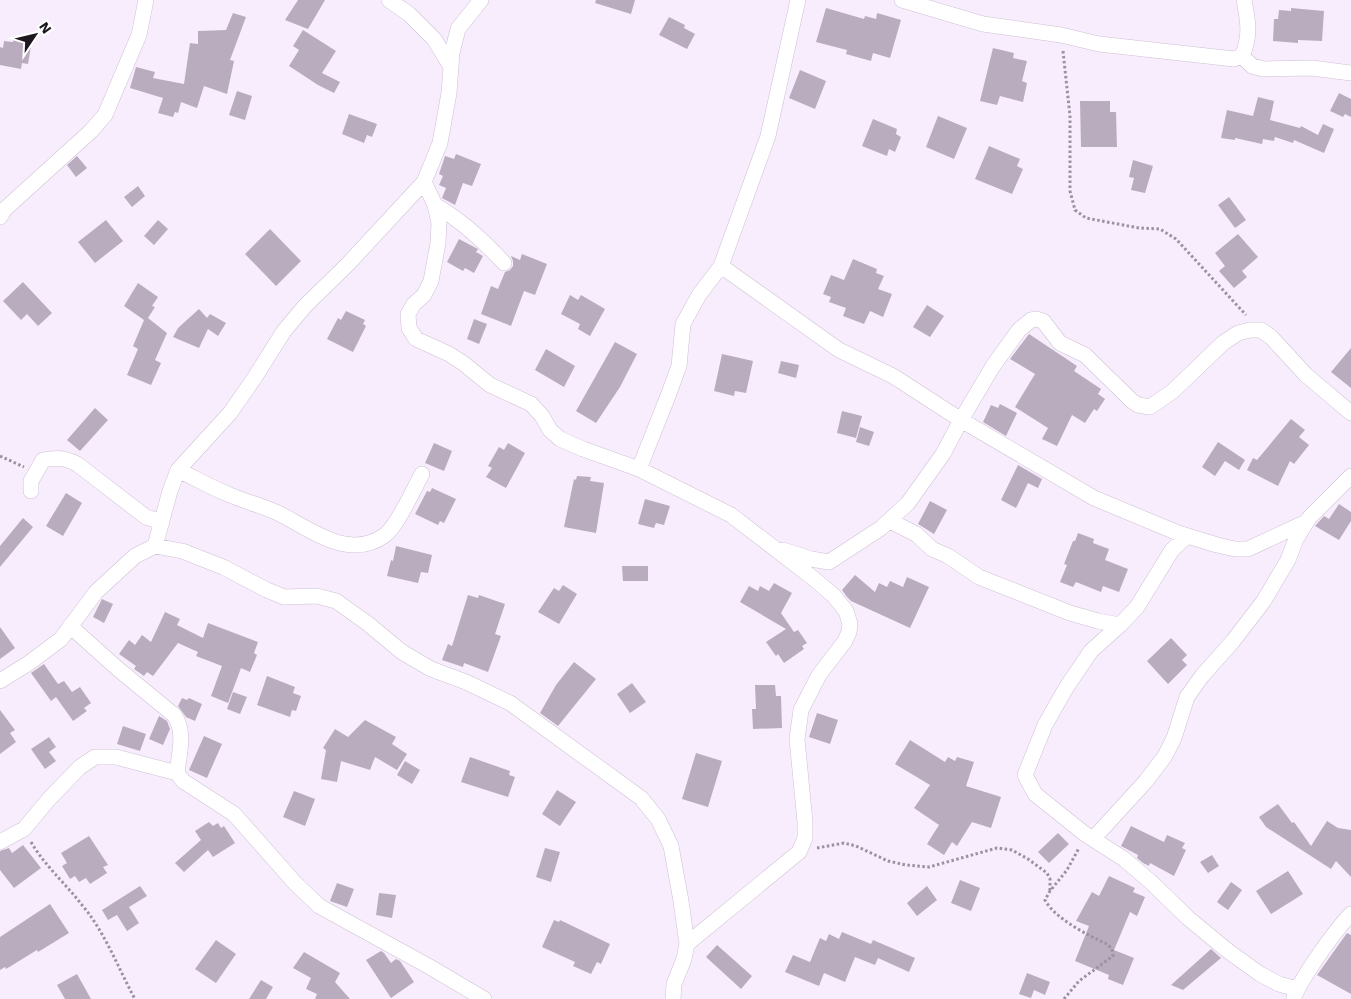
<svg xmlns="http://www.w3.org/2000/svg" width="1351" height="999" viewBox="0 0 1351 999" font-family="'Work Sans',sans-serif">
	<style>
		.building { fill: #baacbf }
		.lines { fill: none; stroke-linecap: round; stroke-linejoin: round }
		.street-casing { stroke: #cec0d3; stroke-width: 16 }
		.path { stroke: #9a929e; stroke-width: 3; stroke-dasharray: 2.5 2.5; stroke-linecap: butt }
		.street { stroke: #fff; stroke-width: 15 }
	</style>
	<rect width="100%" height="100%" fill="#f8edfd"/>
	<path class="building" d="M298 0H325L308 29 285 20Z
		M596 0H635L631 14 595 3Z
		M826 8 864 19 865 16 876 19 877 13 901 20 890 58 873 53 871 61 846 54 847 50 816 42Z
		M1291 8 1324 11 1322 41 1298 40V43L1273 41 1274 19H1278L1279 10 1291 11Z
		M233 13 246 17 230 60 234 61 227 94 204 86 197 108 181 102 178 113 175 112 173 117 158 113 163 98 130 88 136 67 155 72 153 78 184 84 190 43 198 44V31L226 30Z
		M669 17 685 25 684 28 695 34 687 49 659 35Z
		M303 30 336 51 322 73 340 82 334 93 318 85 289 66 299 50 293 46Z
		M14 37 32 40 28 64 22 63 21 69 0 65V47L3 48 4 41 13 42Z
		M993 48 1014 53 1013 58 1027 61 1022 81 1027 83 1023 102 1000 96 997 105 980 101Z
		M800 70 826 81 815 109 789 98Z
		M237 91 252 96 245 120 229 115Z
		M1339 93 1351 99V117L1345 114 1343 117 1330 111Z
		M1258 97 1274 101 1270 120 1300 128 1301 126 1318 135 1323 124 1334 129 1324 153 1294 140 1293 143 1275 137 1274 141 1263 139 1262 144 1235 138V140L1221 138 1227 110 1253 116Z
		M1080 101H1110V112H1116L1117 147H1081Z
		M349 114 377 124 372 137 367 135 364 143 342 134Z
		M938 116 967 128 954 159 926 147Z
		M873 119 897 129 896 134 901 137 895 152 889 149 887 156 862 146Z
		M989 146 1020 159 1017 166 1023 169 1012 194 975 179Z
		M456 154 481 164 472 186 463 183 455 205 442 198 446 188 439 185 443 176 439 174 445 156 454 159Z
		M77 156 87 168 76 177 67 165Z
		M1133 160 1153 166 1145 193 1131 190 1134 178 1129 177Z
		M138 186 145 196 132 207 124 197Z
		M1229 197 1246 220 1235 228 1218 205Z
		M106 220 123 241 95 263 78 242Z
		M158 220 168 229 154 245 144 236Z
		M270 229 301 261 276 286 245 254Z
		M1238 234 1258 257 1242 271 1247 277 1234 288 1219 271 1225 266 1215 253Z
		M459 239 476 248 478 249 476 252 483 256 474 273 465 268 463 271 447 262Z
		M522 254 547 264 535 295 524 291 511 326 481 314 491 286 498 289 505 272 510 270 513 266V261L511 256 520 260Z
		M853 259 877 269 876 273 884 276 878 289 892 294 883 317 870 311 864 324 843 316 846 308 829 302 831 297 823 294 831 275 844 280Z
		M23 282 52 313 38 326 27 314 21 320 3 301Z
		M138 283 158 297 152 306 155 307 148 318 167 333 155 360 161 363 151 385 127 375 138 349 133 346 144 320 124 306Z
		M570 295 578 300 581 295 605 309 590 336 578 329 580 324 561 314Z
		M927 305 944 316 930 337 913 327Z
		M199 309 207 318 210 314 226 323 218 336 208 329 199 348 173 337 178 328Z
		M346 311 365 320 363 324 366 326 353 352 327 339 338 318 341 320Z
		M474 319 487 324 479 344 467 339Z
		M1029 334 1077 366 1074 371 1101 389 1098 394 1105 399 1097 411 1094 409 1085 423 1072 415 1057 446 1042 439 1048 428 1015 407 1035 374 1010 359Z
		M615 342 637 354 620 387 596 423 576 411Z
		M1351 348V388L1331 372Z
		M546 349 575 366 564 387 535 370Z
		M722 354 753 361 746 393 735 391 734 396 714 391Z
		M781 361 799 365 796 378 778 373Z
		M1000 404 1017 413 1006 436 983 422 991 405 998 408Z
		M95 408 108 420 80 451 67 440Z
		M842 411 862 416 856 438 837 433Z
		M1291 419 1305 430 1299 437 1309 445 1294 464 1290 461 1278 486 1247 470 1253 458 1257 460Z
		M860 427 874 432 869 446 856 442Z
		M1218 442 1245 460 1239 470 1225 461 1215 476 1202 467Z
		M434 443 452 451 444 471 425 463Z
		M508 443 525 453 506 488 486 477 492 468 488 466 499 447 504 450Z
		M1018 465 1042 479 1038 488 1028 483 1016 508 1001 500Z
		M577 476 591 477 590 481 604 483 596 533 564 527 574 479 576 480Z
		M432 488 456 499 444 523 440 521 438 525 415 514 427 491 430 492Z
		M66 493 82 503 63 536 46 526Z
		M645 499 670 506 664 525 656 523 654 528 638 524Z
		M930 501 947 510 934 534 918 524Z
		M1339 504 1351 512V521L1339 540 1315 526 1324 516 1329 519Z
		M23 518 33 527 0 567V546Z
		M1078 533 1094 539 1093 543 1109 549 1105 560 1128 569 1119 592 1103 586 1101 592 1076 582 1073 587 1060 582 1067 565 1064 564 1073 541H1075Z
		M396 546 432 555 428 573 421 572 418 583 387 576 391 560 393 561Z
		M622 566H648V581H623Z
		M855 575 875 592 879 583 887 587 890 581 903 587 907 577 929 587 910 628 851 601 847 597 842 590Z
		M774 583 792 593 781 613 794 632 798 630 807 643 802 646 804 649 784 663 778 654 776 656 766 642 786 629 740 602 749 586 758 591 760 586 769 591Z
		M563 585 577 594 559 624 538 612 554 588 559 591Z
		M468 595 478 598 479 595 505 604 495 634 501 636 488 672 464 663 463 667 442 660 448 644 452 646Z
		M102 599 113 604 104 623 93 617Z
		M165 612 180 619 177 625 203 638 208 623 258 642 254 653 257 655 250 672 241 668 228 703 211 696 222 666 196 656 198 652 178 643 153 676 147 672 144 676 134 669 136 666 119 654 129 640 135 645 142 635 151 642Z
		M0 627 15 648 0 659Z
		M1171 638 1187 655 1182 660 1187 665 1168 684 1147 661Z
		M574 662 596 679 558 726 540 713 556 685Z
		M44 664 58 684 64 681 72 692 80 687 91 703 84 708 87 711 73 721 56 697 51 701 31 673Z
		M267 676 295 687 293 693 301 696 296 711 292 710 290 717 257 705Z
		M632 683 646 702 630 713 617 694Z
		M755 685H775L776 696H781L782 728 753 729 752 709H756Z
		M233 692 247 697 240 714 227 709Z
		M182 698 187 700 189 698 202 704 195 721 186 717 178 706Z
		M0 710 15 730 10 733 16 742 0 754Z
		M817 713 838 720 830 744 809 737Z
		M159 716 167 721 170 729 163 745 149 739Z
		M365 720 396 737 392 744 407 754 397 770 375 757 370 770 341 761 337 782 321 779 326 750 323 748 335 729 348 737Z
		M123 726 146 734 140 751 117 744Z
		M204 736 222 744 207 778 189 770Z
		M49 737 56 747 49 752 56 761 45 769 31 749Z
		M910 740 945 762 948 757 955 761 957 757 974 762 966 786 1001 797 991 828 972 822 957 846 952 842 944 855 927 844 939 825 914 808 930 785 895 764Z
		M696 753 722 761 708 807 682 799Z
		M470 757 510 771 509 775 515 777 508 797 461 782Z
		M405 761 420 770 412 784 397 775Z
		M557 790 576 802 560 826 542 814Z
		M294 791 315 799 305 826 283 817Z
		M1278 804 1292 823 1294 822 1311 846 1327 821 1338 828 1351 830V877L1336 861 1331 869 1266 827 1259 817Z
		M209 822 213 826 218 823 221 828 224 826 235 843 213 857 208 850 184 872 175 863 201 840 195 831Z
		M1131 826 1164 842 1167 835 1185 843 1182 848 1186 850 1174 876 1150 863 1149 866 1143 863 1137 858 1138 855 1121 846Z
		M1058 833 1069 844 1049 863 1038 852Z
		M89 836 108 865 103 867 107 873 90 884 86 878 79 882 75 876 70 879 62 866 67 863 61 853Z
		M23 845 41 868 14 888 0 870V851L9 848 12 853Z
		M545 848 560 852 551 882 536 877Z
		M1212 855 1219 866 1208 873 1200 862Z
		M1288 871 1303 894 1271 914 1256 891Z
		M1109 876 1135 888 1133 892 1145 897 1137 916 1130 912 1114 950 1134 958 1123 985 1108 979 1109 975 1075 961 1089 926 1076 921 1092 892 1099 896Z
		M960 880 980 888 971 911 951 903Z
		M1231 882 1242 890 1228 910 1217 902Z
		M337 883 354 889 347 907 330 901Z
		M140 886 147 896 129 907 139 923 127 931 117 915 108 920 102 910Z
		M927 886 937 900 917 916 907 903Z
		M379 893 396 895 392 918 376 915Z
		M50 904 69 933 38 952 37 950 6 969 5 967 0 970V937Z
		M554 920 559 922 560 920 610 944 601 964 597 962 591 974 573 966 575 962 542 947Z
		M842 932 871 944 873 940 915 958 909 972 878 958 875 965 855 957 845 982 824 973 819 986 785 972 793 955 810 962 820 938 826 941 829 934 839 939Z
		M1347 933 1351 935V994L1317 975Z
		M216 940 236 954 216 983 195 969Z
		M717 945 752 976 741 989 706 957Z
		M1211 949 1221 958 1183 990 1171 985Z
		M381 951 384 953 391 963 396 959 400 961 414 982 391 998 366 960Z
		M304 952 340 973 335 982 350 999H315L317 994 306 989 311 978 293 968Z
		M1027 973 1050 982 1045 995 1034 990 1031 998 1019 994Z
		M77 974 91 999H65L57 985Z
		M261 980 273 987 266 999H249Z"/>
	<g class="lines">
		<g class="street-casing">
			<path id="street" d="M389 0 409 14 434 39 450 65
				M902 0 983 24 1061 35 1099 44 1234 59 1242 56C1251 36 1248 21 1244 0
				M1242 56 1252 66 1263 69 1312 68 1351 73
				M424 182 435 205 439 223 438 243 431 281 424 295 414 304 408 314 409 328 416 339 449 354 463 363 490 385 531 404 542 416 550 430 560 439 583 449 639 469 731 515 813 578 834 596 846 611 850 624 849 632 845 641 819 675 801 710 797 739 805 822V838L799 852 687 944
				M435 205C462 221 483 240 504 263
				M0 217 4 210 91 131 105 115 139 35 146 0
				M721 266 839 350 893 376 961 420 1094 498 1178 533 1217 545 1235 549H1248L1306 522
				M639 469 668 396 679 366 683 324 699 295 721 266 768 136 798 0
				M178 470C195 478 212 488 230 495 246 502 264 506 280 514 311 530 350 561 385 535 398 525 413 490 422 474
				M31 491V481L43 460C57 457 65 458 77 464L146 517 162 522
				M890 521 916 534 932 549 948 556 979 577 1070 613 1098 621 1120 625
				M1187 536 1172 550 1137 607 1120 625 1091 651 1066 688 1045 725 1025 775 1035 794 1085 834 1124 859 1152 883 1188 918 1228 951 1260 974 1279 984 1297 989
				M155 546 170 491 178 470 230 413 255 377 284 331 305 306 348 264 424 182 440 143 449 93 452 53 458 29 481 0
				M783 550 811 559 829 562 881 528 908 503 943 454 961 420 993 366 1019 330 1031 320 1037 319 1043 321 1060 343 1085 355 1132 401 1138 405 1150 407 1173 391 1223 343 1238 333 1250 330H1261L1271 337 1306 375 1351 413
				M70 626 118 669 174 715C186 731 179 754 177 773L183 781 234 814 295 883 319 906 430 967 484 999
				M0 681 29 663 61 639 96 592 135 556 155 546 182 551 223 567 267 590 284 597 317 596 336 601 367 623 402 652 431 669 466 682 510 703 641 798 658 819 671 846 681 901 687 944 684 959 674 984 673 999
				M1093 839 1146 781 1165 756 1174 738 1187 697 1202 676 1233 641 1263 602 1288 560 1296 539 1309 518 1351 476
				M0 842 24 829 49 799 80 767 95 757H116L177 773
				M1294 997C1302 977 1335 930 1351 914"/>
		</g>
		<path class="path" d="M1063 51 1070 116V191L1075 210 1086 218 1139 228 1160 229 1176 239 1246 315
			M0 456 24 467
			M31 842C45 866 65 883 82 905 105 932 118 968 135 999
			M817 848 844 843 856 846 888 861 906 865 929 867 997 848 1012 850 1028 859 1047 873 1050 879V891
			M1064 999 1079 981 1113 956 1112 949 1107 944C1089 936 1054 918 1045 900L1050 891 1067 870 1079 848"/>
		<use href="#street" class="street"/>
	</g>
	<g transform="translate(35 35) rotate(55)" stroke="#ffffff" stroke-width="4" paint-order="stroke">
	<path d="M0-4L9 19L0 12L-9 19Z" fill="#1d181f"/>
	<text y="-8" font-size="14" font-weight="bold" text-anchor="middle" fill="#1d181f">N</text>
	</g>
</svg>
